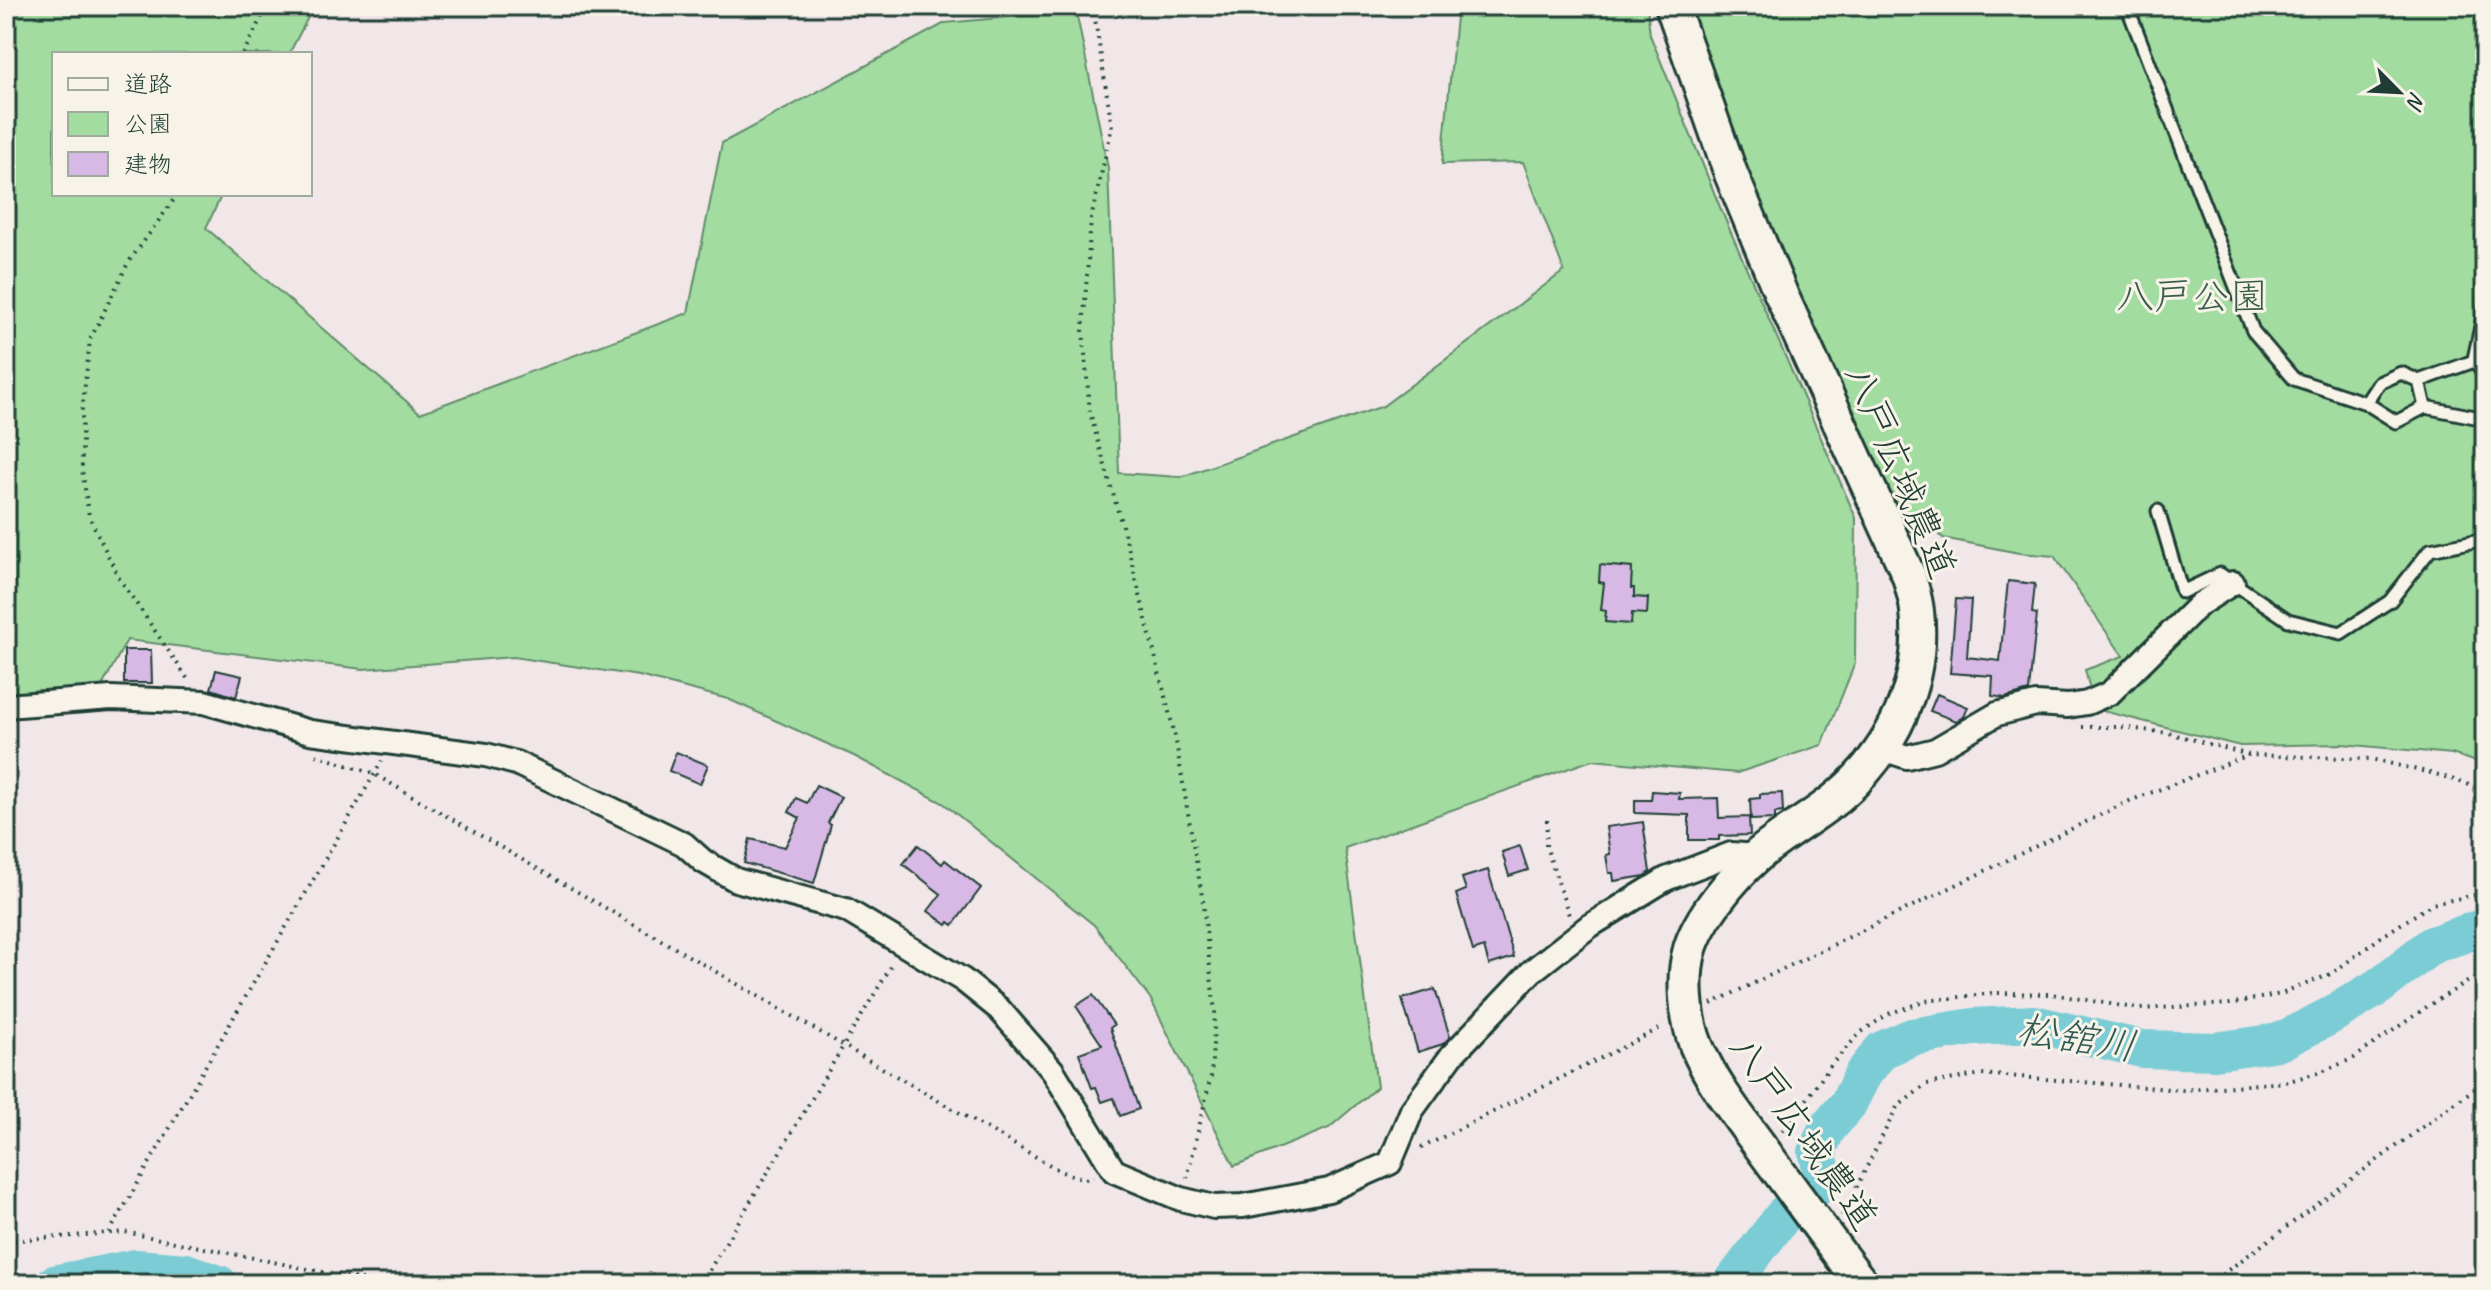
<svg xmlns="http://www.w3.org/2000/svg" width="2491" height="1290" viewBox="0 0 2491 1290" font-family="Caveat,'Klee One',sans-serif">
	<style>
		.green { fill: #a3dca1; stroke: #618c6a; stroke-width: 2 }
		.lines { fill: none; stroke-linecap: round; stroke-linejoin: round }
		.river { stroke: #7bccd5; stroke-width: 38 }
		.building { fill: #d8b9e6; stroke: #1f3d34; stroke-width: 2 }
		.lane-casing { stroke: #1f3d34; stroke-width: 17 }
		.street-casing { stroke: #1f3d34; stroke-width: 28 }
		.secondary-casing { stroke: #1f3d34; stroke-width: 38 }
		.path { stroke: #1f3d34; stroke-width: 4; stroke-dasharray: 2 6; stroke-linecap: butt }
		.lane { stroke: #f7f3e8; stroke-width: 11 }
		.street { stroke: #f7f3e8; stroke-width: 22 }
		.secondary { stroke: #f7f3e8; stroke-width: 32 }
		.labels { text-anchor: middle; stroke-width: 6; stroke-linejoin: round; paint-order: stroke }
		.park-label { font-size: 38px; fill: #395d4a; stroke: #f7f3e8 }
		.street-label { font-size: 38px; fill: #1f3d34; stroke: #f7f3e8 }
		.water-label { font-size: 40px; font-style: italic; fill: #315a54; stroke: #f7f3e8 }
	</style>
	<rect width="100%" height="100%" fill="#f1e7e8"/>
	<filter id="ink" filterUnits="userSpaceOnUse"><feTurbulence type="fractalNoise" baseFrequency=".0125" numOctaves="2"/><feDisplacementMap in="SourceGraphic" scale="16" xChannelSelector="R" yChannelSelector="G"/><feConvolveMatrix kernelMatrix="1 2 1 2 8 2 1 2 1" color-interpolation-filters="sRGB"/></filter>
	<g filter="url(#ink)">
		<path class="green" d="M6 6H314L289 54H54V194H222L206 228 420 413 688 313 722 143 945 23 1076 11 1108 168 1119 473 1181 477 1383 406 1564 271 1523 162 1442 164 1457 6H1647L1650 35 1722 212 1856 518 1855 663 1822 745 1737 773 1592 760 1345 848 1377 1087 1329 1128 1234 1166 1150 998 1094 925 943 803 854 756 728 699 639 676 513 657 363 669 127 640 100 690 6 706Z
			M1685 6H2485V765L2452 754 2342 744 2240 746 2095 709 2085 670 2123 656 2054 556 2019 553 1943 538 1939 534 1903 530 1797 307Z"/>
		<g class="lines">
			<path class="river" d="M54 1284 136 1268 186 1272 219 1284
				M1731 1284 1786 1212 1816 1188 1823 1176 1817 1151 1827 1129 1848 1104 1863 1074 1882 1050 1912 1037 1973 1027 2034 1024 2142 1049 2215 1051 2279 1042 2328 1017 2378 987 2432 945 2478 929H2485"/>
		</g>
		<path class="building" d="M1600 565 1632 568 1631 588H1634V597L1648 598 1647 614 1632 613 1631 624 1605 622 1606 611 1601 610 1604 583 1599 582Z
			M2008 581 2035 584 2032 613 2037 614 2029 691 2005 698 1992 696 1993 676 1950 673 1956 599 1971 600 1967 657 2000 661Z
			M124 650H151L152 683H124Z
			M216 670 242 676 236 697 211 689Z
			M1937 694 1968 707 1964 717 1956 721 1930 711Z
			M676 752 708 765 700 784 669 771Z
			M816 785 841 797 828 823 831 825 814 883 744 863 750 839 785 847 800 818 789 812 796 798 807 803Z
			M1652 791 1680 793 1679 799 1718 798 1719 818 1749 817 1750 835 1719 836V840H1689V815L1635 813V800H1651Z
			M1782 793 1783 812 1775 813V819L1751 820 1750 799 1760 798V794Z
			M1643 822 1650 872 1645 876 1614 881 1613 873H1609L1606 855 1610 854 1606 827Z
			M918 845 942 864 945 860 981 888 953 925 949 922 947 925 928 911 941 894 903 864Z
			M1520 846 1528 870 1509 876 1502 852Z
			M1488 870 1514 957 1489 965 1484 947 1473 951 1456 894 1466 890 1462 878Z
			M1435 989 1450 1037 1443 1044 1418 1052 1402 999Z
			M1093 995 1114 1025 1110 1028 1139 1109 1120 1116 1114 1098 1102 1102 1096 1087 1092 1088 1079 1053 1102 1045 1076 1006Z"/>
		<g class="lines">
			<g class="lane-casing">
				<path id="lane" d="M2127 6 2253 331 2294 379 2366 403 2396 422 2425 407 2485 419
					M2485 308 2474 359 2485 375
					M2419 381 2425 407
					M2366 403 2379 383 2401 373 2419 381 2485 357
					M2158 511 2182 592 2220 574 2288 620 2341 633 2390 601 2430 550 2485 539"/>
			</g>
			<g class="street-casing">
				<path id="street" d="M6 706 111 698 204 702 310 732 486 755 516 763 684 844 703 861 736 880 846 910 963 980 999 1009 1053 1071 1114 1171 1181 1199 1214 1207 1243 1206 1329 1190 1390 1163 1412 1110 1452 1055 1532 971 1588 927 1666 879 1731 854 1757 856
					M1883 749 1907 757 1935 750 1997 714 2036 704 2068 706 2087 703 2110 693 2200 604 2233 583"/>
			</g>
			<g class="secondary-casing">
				<path id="secondary" d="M1672 6 1731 174 1781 294 1909 576C1912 588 1916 600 1917 611 1925 681 1893 750 1840 795 1815 817 1783 833 1757 856 1733 877 1699 918 1690 949 1682 977 1685 1017 1696 1045 1713 1086 1742 1121 1768 1157 1799 1199 1830 1242 1862 1284"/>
			</g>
			<path class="path" d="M1093 6 1112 127 1091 219 1083 330 1090 413 1127 543 1175 736 1203 902 1215 1013 1211 1076 1187 1178
				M243 54 267 6
				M178 194 128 263 90 340 82 410V469L89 516 119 578 189 681
				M2082 727H2119L2169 733 2249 755 2371 759 2439 775 2485 790
				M316 755 374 774 1062 1172 1085 1179 1093 1177
				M1547 820 1546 846 1569 915
				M1711 1004 2127 802 2249 755
				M1782 1131 1791 1122 1831 1065 1860 1033 1888 1014 1925 1001 1995 993 2051 994 2140 1009 2230 1004 2281 994 2331 974 2381 937 2432 904 2485 893
				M1421 1148 1663 1027
				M1842 1216 1897 1107 1927 1084 1982 1074 2182 1090 2286 1082 2324 1071 2354 1058 2428 1006 2469 981 2485 978
				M109 1233 382 761
				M6 1241 125 1232 382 1284
				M701 1284 893 963
				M2209 1284 2485 1081"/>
			<use href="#lane" class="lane"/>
			<use href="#street" class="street"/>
			<use href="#secondary" class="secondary"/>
		</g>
	</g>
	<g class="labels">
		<g class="park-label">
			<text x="2192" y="309">八戸公園</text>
		</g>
		<g class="street-label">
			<text transform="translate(1901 471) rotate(67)" y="13">八戸広域農道</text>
			<text transform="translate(1804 1132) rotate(55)" y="13">八戸広域農道</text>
		</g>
		<g class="water-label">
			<text transform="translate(2077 1037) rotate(9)" y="14">松舘川</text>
		</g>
	</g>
	<rect width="2491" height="1290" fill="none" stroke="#f7f3e8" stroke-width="32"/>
	<rect x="16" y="16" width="2459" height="1258" fill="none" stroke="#1f3d34" stroke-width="3" filter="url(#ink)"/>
	<rect x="52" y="52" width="260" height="144" fill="#f7f3e8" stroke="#a1aaa0" stroke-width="2"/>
	<rect x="68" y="78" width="40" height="12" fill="#f7f3e8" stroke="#a1aaa0" stroke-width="2"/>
	<text x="124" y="92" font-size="24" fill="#1f3d34">道路</text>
	<rect x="68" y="112" width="40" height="24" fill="#a3dca1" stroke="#a1aaa0" stroke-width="2"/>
	<text x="124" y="132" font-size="24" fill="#1f3d34">公園</text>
	<rect x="68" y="152" width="40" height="24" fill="#d8b9e6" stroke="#a1aaa0" stroke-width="2"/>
	<text x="124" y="172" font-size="24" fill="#1f3d34">建物</text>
	<g transform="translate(2399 92) rotate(114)" stroke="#f7f3e8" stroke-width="6" paint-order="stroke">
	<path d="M0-6L14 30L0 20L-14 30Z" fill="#1f3d34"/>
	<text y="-12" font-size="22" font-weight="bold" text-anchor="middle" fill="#1f3d34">N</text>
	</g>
</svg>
